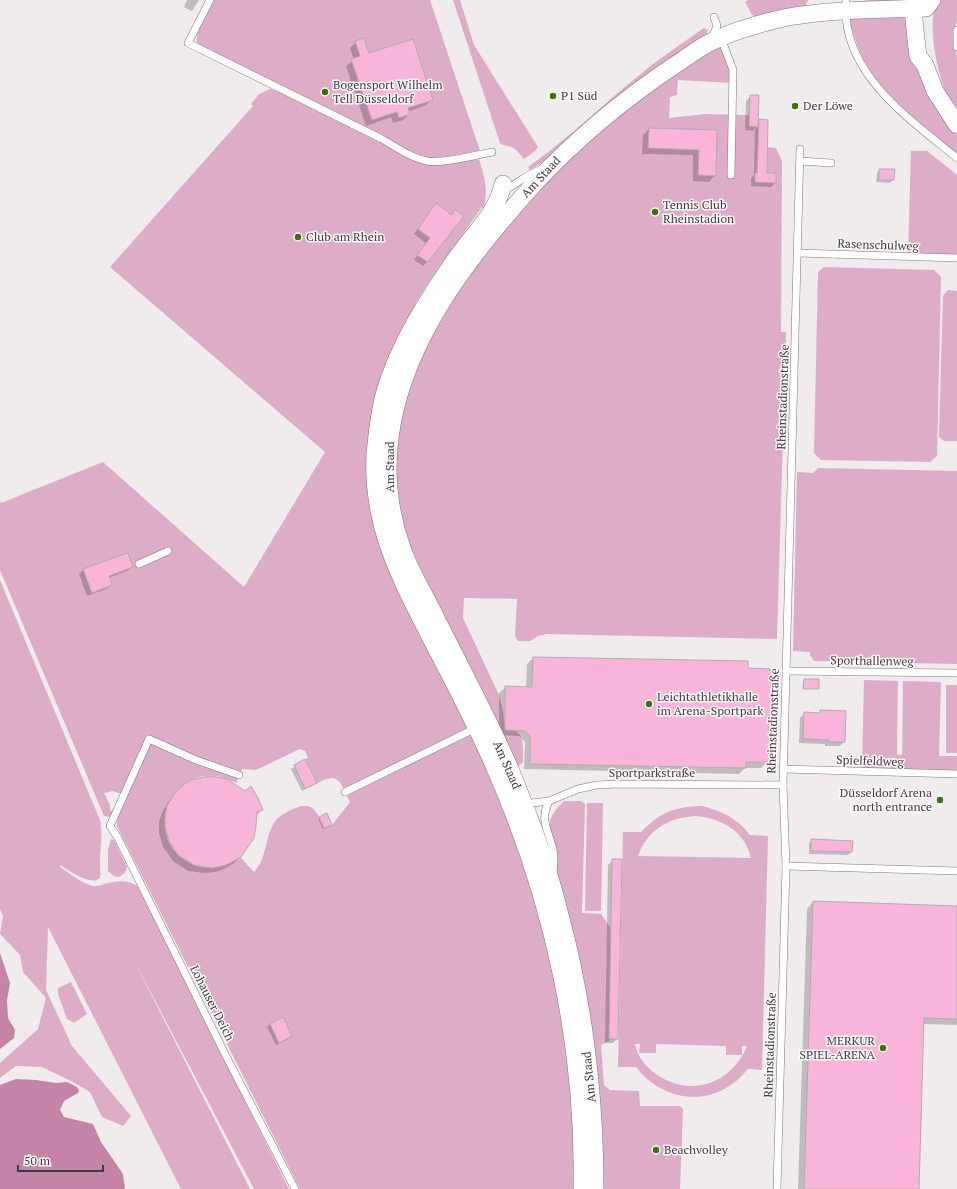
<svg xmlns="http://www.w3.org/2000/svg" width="957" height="1189" viewBox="0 0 957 1189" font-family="'PT Serif',serif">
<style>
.green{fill:#ddacc6;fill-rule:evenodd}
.water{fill:#c384a7}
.shadow{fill:#0003}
.building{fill:#f8b5d9;stroke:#b0acae}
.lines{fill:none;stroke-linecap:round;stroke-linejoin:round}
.service-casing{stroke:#7b7679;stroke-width:8}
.tertiary-casing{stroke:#7b7679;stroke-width:18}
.service{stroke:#fff;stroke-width:7}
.tertiary{stroke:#fff;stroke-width:17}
.poi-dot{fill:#397408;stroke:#fdf8fb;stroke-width:1.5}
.labels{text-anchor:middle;stroke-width:3;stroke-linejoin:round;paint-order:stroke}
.poi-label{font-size:12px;fill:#3e3c3d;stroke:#fdf8fb;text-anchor:start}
.street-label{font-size:12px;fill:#3e3c3d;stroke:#fdf8fb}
</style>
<rect width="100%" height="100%" fill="#f0ebed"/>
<!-- green -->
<g class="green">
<path d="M 213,0 L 430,0 L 480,151 L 475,153 L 477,160 L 479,159 C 485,180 488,186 484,208 L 482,207 L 432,277 L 415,304 L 370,444 L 470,729 L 519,846 L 549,950 L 566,1047 L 573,1120 L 575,1189 L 300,1189 L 117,826 L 118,816 L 125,795 L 113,791 L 104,793 L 110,805 L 110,810 L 113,812 L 110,817 L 104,816 L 0,570 L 0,501 L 1,503 L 103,462 L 244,587 L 325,452 L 110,267 L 253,106 L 251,104 L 259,94 L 270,89 L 286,94 L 365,134 L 197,45 C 195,28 205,15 213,0 ZM 300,749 L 305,751 L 308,758 L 294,765 L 305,789 L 326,779 L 334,778 L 340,782 L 350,802 L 332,825 L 324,828 C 318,815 314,800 296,808 C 290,810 282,814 277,819 C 264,834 268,858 254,872 L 240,857 C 228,866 213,871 197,866 C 134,845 173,749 236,783 L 242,769 L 256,770 Z"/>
<path d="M 453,0 L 460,0 L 474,45 L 538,147 L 535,151 L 524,159 C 520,155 517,149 511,147 C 506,145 504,146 500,143 Z"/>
<path d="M 748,0 L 808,0 L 805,7 L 756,17 L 752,15 L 745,2 Z"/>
<path d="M 865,0 L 904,0 L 898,6 L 910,19 L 954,131 L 957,135 L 957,153 C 924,126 886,100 865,62 C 857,48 853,32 848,16 L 863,3 Z"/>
<path d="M 937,0 L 957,0 L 957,20 L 954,34 L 957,59 L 957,115 C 940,90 925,29 937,0 Z"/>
<path d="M 704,28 L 708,30 L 706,36 L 548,159 L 530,170 L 528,167 C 568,139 603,104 642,73 C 661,57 683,43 704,28 Z"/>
<path d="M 721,44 L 731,71 L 731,83 L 678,80 L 677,95 L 670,97 L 669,118 L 705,114 L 749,115 L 749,126 L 758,127 L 758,158 L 767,147 L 776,148 L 782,161 L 781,332 L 786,332 L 777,639 L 547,634 L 538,636 L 530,641 L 518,641 L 515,636 L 517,599 L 464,598 L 463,618 L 499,695 L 503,710 L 505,729 C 508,730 512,729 515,731 C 525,735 523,753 523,762 L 519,766 L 513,763 L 407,547 L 392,460 L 407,380 L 463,279 L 553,169 L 626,108 Z"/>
<path d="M 911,151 L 927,151 L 957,175 L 957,257 L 908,255 Z"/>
<path d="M 824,267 L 934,270 L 941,277 L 937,456 L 930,462 L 821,460 L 814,453 L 818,272 Z"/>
<path d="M 948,290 L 957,291 L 957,441 L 944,441 L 939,437 L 943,296 Z"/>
<path d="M 818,468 L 957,471 L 957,664 L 814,661 L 810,655 L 810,652 L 793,651 L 797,472 L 813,473 Z"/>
<path d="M 0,580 L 100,820 C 103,834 100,848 100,862 C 100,868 101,872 100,878 L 95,881 C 81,879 72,873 61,865 L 60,867 C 67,872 85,885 93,886 C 98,887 103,884 108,883 C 118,881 131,880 138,887 L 289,1189 L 254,1189 L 129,951 L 250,1189 L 181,1189 L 48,927 L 46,990 L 72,1046 L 131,1116 L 123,1126 L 102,1117 L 90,1092 L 73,1082 L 42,1067 L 16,1066 L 0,1078 L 0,1063 L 38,1029 L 46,998 L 23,972 L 20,955 L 0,934 L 3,916 L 0,909 Z"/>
<path d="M 864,680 L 898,681 L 897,755 L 902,755 L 903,681 L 941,682 L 939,756 L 957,756 L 957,771 L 862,768 Z"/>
<rect x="946" y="685" width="11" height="68"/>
<path d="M 564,801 L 580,801 L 585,804 L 582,913 L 601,914 L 612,930 L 611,1040 L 601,1045 L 604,1085 L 610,1090 L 639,1091 L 640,1106 L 680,1106 L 683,1109 L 680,1189 L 599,1189 L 549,831 C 548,818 555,810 564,801 Z"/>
<path d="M 587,803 L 603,803 L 601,911 L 585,911 Z"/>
<path d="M 702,806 C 722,811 737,818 750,835 L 768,836 L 762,1070 L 748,1069 C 741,1077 734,1084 724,1089 C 694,1106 656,1094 636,1067 L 618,1067 L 623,832 L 641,832 C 661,812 673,807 702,806 ZM 695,816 C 721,818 745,831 751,858 L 638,856 C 648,829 668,818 695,816 ZM 635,1044 L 640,1044 L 639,1053 L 656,1053 L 656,1044 L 726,1046 L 726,1055 L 742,1055 L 742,1046 L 747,1046 C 731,1086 686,1099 652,1071 C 643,1064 637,1054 635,1044 Z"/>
<path d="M 111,839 L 114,840 L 127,867 L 125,873 L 119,877 L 114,876 L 108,871 L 108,850 Z"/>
<path d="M 71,982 L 87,1014 L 74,1023 L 67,1019 L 58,994 L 58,988 Z"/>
</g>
<!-- water -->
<g class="water">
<path d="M 0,953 L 10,983 L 7,1000 L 8,1018 L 15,1030 L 14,1038 L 0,1049 Z"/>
<path d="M 16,1079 L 36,1080 L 56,1083 L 67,1082 L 77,1087 L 79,1091 L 78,1093 L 64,1101 L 60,1110 L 64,1117 L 93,1124 L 101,1142 L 123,1174 L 125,1189 L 0,1189 L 0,1085 Z"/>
</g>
<!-- shadow -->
<g class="shadow">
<path d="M 187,0 L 199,0 L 192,11 L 184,7 Z"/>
<path d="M 356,42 L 369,55 L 432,99 L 426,105 L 408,112 L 409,114 L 403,120 L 393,123 L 391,117 L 366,126 L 346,66 L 354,60 L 350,48 Z"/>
<path d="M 751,96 L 757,122 L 759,120 L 767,121 L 766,174 L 775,183 L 771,187 L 751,186 L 751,178 L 754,175 L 755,128 L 753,131 L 745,130 L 746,101 Z"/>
<path d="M 649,129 L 716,131 L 715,175 L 709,182 L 693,181 L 693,155 L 642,154 L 643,135 Z"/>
<path d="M 879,170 L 894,170 L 893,180 L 890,183 L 876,182 L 877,173 Z"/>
<path d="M 432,209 L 451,215 L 456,211 L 427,262 L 423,266 L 414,260 L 426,243 L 414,234 Z"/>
<path d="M 132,566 L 127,571 L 108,578 L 111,585 L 106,589 L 87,596 L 79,574 L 83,570 Z"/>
<path d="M 533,658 L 747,662 L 747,669 L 771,719 L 773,733 L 770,736 L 770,759 L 761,768 L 745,768 L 739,774 L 524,769 L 525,742 L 519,736 L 499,735 L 499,693 L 506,687 L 526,688 L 527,664 Z"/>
<path d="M 804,680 L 818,688 L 817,689 L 803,689 Z"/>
<path d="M 821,711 L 845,712 L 844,742 L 840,746 L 825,746 L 825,744 L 799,743 L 800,718 L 804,713 L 819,714 Z"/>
<path d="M 305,761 L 316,783 L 302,791 L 291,769 Z"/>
<path d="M 216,777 L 227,779 L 262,810 L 256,816 L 240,856 L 234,863 L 224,869 L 215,872 L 205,873 L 188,871 L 173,861 L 163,847 L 159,833 L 159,822 L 162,813 L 168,802 L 177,792 L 195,779 Z"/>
<path d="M 326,815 L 330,825 L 323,829 L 318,819 Z"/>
<path d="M 812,840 L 852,842 L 851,852 L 848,855 L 809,854 L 809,843 Z"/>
<path d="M 613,860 L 617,1039 L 613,1043 L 605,1043 L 608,865 Z"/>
<path d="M 813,902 L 957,907 L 957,1025 L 923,1024 L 918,1189 L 798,1189 L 807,909 Z"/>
<path d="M 283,1018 L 291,1036 L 288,1039 L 276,1045 L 267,1027 L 270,1024 Z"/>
</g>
<!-- building -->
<g class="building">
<path d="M 364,38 L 369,53 L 413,39 L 433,100 L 408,108 L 410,114 L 399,118 L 397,112 L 372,120 L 351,59 L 360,56 L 355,41 Z"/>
<path d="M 750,95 L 759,95 L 758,127 L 749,126 Z"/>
<path d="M 759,119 L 768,120 L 767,173 L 776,173 L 776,183 L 755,182 L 755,173 L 757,173 Z"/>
<path d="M 649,128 L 717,130 L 716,176 L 698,175 L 699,150 L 648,148 Z"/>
<path d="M 879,169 L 895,169 L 894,180 L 879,180 Z"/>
<path d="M 436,203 L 452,215 L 455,209 L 464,216 L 428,262 L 417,255 L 430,238 L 418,229 Z"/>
<path d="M 128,553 L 133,567 L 109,576 L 112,585 L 92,593 L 83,569 Z"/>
<path d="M 533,657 L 748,661 L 748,668 L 770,669 L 773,672 L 772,718 L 774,718 L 774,734 L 771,734 L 771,760 L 768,762 L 746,762 L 746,768 L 530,764 L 530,736 L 525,731 L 505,730 L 505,686 L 532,687 Z"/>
<path d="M 804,679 L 819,679 L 819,689 L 803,689 Z"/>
<path d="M 820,710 L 846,711 L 845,742 L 829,742 L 829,740 L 803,739 L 804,712 L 820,713 Z"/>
<path d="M 305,759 L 317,783 L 305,789 L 294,765 Z"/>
<path d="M 210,776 L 227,779 L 245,791 L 251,786 L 258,798 L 263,810 L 257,812 L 256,826 L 254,838 L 241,857 L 226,865 L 212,868 L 194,865 L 178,855 L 169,841 L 165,826 L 165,815 L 167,806 L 174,794 L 183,785 L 191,780 Z"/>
<path d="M 327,813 L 332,825 L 324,828 L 319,817 Z"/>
<path d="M 811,839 L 853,841 L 852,852 L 811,851 Z"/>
<path d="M 612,859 L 622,859 L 618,1039 L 609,1039 Z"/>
<path d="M 813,901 L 957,906 L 957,1019 L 924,1018 L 919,1189 L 804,1189 Z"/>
<path d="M 283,1017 L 292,1036 L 279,1043 L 270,1024 Z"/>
</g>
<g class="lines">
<!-- service casing -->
<g class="service-casing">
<g id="service">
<path d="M 210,0 L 188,43 L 382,139 C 396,147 411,158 427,161 C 442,164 476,155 492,152"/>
<path d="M 846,0 C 840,72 908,118 957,158"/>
<path d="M 957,30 L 957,47"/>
<path d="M 712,38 L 717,26 L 714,17"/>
<path d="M 721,38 L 733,70 L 731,175"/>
<path d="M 800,161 L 831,163"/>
<path d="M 503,191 C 517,184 528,173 543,169"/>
<path d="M 798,253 L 957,258"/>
<path d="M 139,564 L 168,551"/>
<path d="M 786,671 L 957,673"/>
<path d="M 783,769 L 957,774"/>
<path d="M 239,775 L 196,760 L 149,739 L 110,826 L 118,838 L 226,1056 L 295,1189"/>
<path d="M 345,792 L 476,728"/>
<path d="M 549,801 C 539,822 549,830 553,850 C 555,857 554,864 553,872"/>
<path d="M 524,804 L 549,801 L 578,789 L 597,785 L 618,784 L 783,785"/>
<path d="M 786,866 L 957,871"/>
<path d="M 777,1189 L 786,866 L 783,785 L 800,149"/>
</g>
</g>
<!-- tertiary casing -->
<g class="tertiary-casing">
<g id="tertiary">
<path d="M 914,0 L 913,8 L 915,30 L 918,56 L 925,65 L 935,91 L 957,125"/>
<path d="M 503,184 C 497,213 473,234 457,257 C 428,299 398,345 384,395 C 379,414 377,434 375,454 C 371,530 405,587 438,652 C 458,690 478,729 495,768 C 553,900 585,1045 582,1189"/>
<path d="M 595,1189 C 595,1096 584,1004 560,915 C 548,865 529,816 510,769 C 487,715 458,663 432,610 C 422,590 409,569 402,548 C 352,408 445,282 534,184 C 576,139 624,99 675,65 C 686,58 696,50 707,44 C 731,31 761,23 788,17 C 833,9 880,10 926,8 L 932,0"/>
</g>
</g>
<!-- service -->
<use href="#service" class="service"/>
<!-- tertiary -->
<use href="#tertiary" class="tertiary"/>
</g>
<!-- markers -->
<g class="poi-dot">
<circle cx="325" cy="92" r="4"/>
<circle cx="553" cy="96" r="4"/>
<circle cx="795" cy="106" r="4"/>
<circle cx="655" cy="212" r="4"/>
<circle cx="298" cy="237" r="4"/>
<circle cx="649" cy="704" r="4"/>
<circle cx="940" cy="800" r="4"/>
<circle cx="883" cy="1048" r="4"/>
<circle cx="656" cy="1150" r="4"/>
</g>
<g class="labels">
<!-- poi labels -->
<g class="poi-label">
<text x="333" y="89">Bogensport Wilhelm<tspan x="333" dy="14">Tell Düsseldorf</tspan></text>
<text x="561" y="100">P1 Süd</text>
<text x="803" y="110">Der Löwe</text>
<text x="663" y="209">Tennis Club<tspan x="663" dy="14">Rheinstadion</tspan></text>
<text x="306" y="241">Club am Rhein</text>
<text x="657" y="701">Leichtathletikhalle<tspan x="657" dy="14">im Arena-Sportpark</tspan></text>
<text x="932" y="797" text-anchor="end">Düsseldorf Arena<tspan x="932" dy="14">north entrance</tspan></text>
<text x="875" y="1045" text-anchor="end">MERKUR<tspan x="875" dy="14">SPIEL-ARENA</tspan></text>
<text x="664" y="1154">Beachvolley</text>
</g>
<!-- street labels -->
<g class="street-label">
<text transform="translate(541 177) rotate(-47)" y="4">Am Staad</text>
<text transform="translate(878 245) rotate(2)" y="4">Rasenschulweg</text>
<text transform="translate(783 397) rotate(-88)" y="4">Rheinstadionstraße</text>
<text transform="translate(390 467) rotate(-90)" y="4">Am Staad</text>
<text transform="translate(872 661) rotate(1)" y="4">Sporthallenweg</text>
<text transform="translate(773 721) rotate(-88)" y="4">Rheinstadionstraße</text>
<text transform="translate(870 761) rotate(2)" y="4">Spielfeldweg</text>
<text transform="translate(507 765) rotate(66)" y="4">Am Staad</text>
<text x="652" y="777">Sportparkstraße</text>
<text transform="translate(212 1003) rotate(63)" y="4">Lohauser Deich</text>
<text transform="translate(770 1045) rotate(-88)" y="4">Rheinstadionstraße</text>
<text transform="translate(589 1077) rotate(-96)" y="4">Am Staad</text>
</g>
</g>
<!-- scale -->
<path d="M18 1165v6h85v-6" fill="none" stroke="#3e3c3d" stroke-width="2"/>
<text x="24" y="1165" font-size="12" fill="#3e3c3d" stroke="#fdf8fb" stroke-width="3" paint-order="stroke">50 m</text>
</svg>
